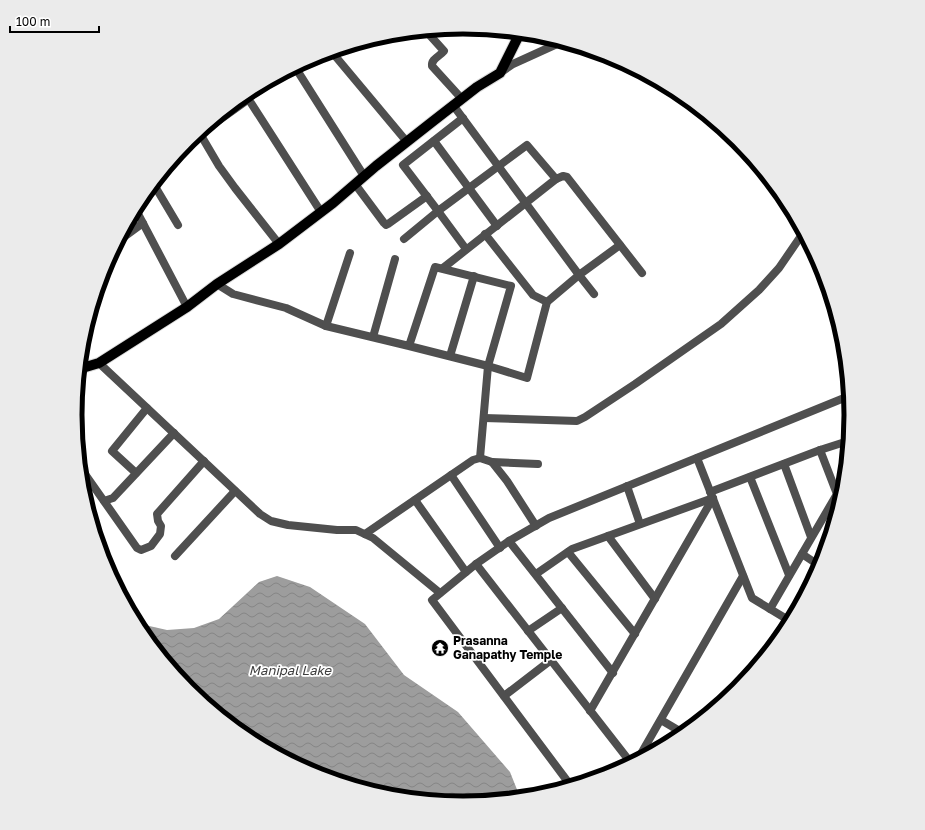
<svg xmlns="http://www.w3.org/2000/svg" width="925" height="830" viewBox="0 0 925 830" font-family="'Golos Text',sans-serif">
<style>
.water{fill:url(#water-waves)}
.lines{fill:none;stroke-linecap:round;stroke-linejoin:round}
.major-casing{stroke:#dbdbdb;stroke-width:12}
.minor{stroke:#4f4f4f;stroke-width:8}
.major{stroke:#000;stroke-width:10}
.labels{text-anchor:middle;stroke-width:3.5;stroke-linejoin:round;paint-order:stroke}
.poi-label{font-size:12px;font-weight:bold;fill:#000;stroke:#fff;text-anchor:start}
.water-label{font-size:13px;font-style:italic;fill:#3e3e3e;stroke:#fff}
.rim{fill:none;stroke:#000;stroke-width:5}
</style>
<defs>
<pattern id="water-waves" width="16" height="10" patternUnits="userSpaceOnUse"><rect width="16" height="10" fill="#9d9d9d"/><path d="M0 5q4-4 8 0t8 0" fill="none" stroke="#858585"/></pattern>
</defs>
<rect width="100%" height="100%" fill="#fff"/>
<!-- water -->
<path class="water" d="M 277,576 L 310,587 L 365,624 L 404,675 L 458,712 L 510,772 L 520,797 L 462,803 L 387,795 L 314,773 L 247,737 L 188,689 L 140,630 L 136,623 L 167,630 L 194,628 L 219,619 L 259,582 Z"/>
<g class="lines">
<!-- major casing -->
<g class="major-casing">
<path id="major" d="M 79,369 L 99,363 L 187,307 L 217,284 L 279,244 L 333,203 L 376,166 L 432,122 L 477,87 L 500,73 L 520,33"/>
</g>
<!-- minor -->
<g class="minor">
<path d="M 426,31 L 444,51 C 440,56 431,59 432,66 L 462,99"/>
<path d="M 331,51 L 407,142"/>
<path d="M 295,67 L 364,176"/>
<path d="M 500,73 L 513,64 L 557,44 L 561,41"/>
<path d="M 453,105 L 579,275 L 547,302 L 527,378 L 488,366 L 480,458"/>
<path d="M 199,132 L 219,166 L 235,188 L 279,244"/>
<path d="M 200,134 L 246,101 L 249,101 L 251,103 L 321,212"/>
<path d="M 434,141 L 497,226"/>
<path d="M 556,179 L 563,176 L 567,177 L 642,273"/>
<path d="M 153,183 L 178,225"/>
<path d="M 355,184 L 384,223 L 386,225 L 388,224 L 427,196"/>
<path d="M 135,208 L 187,307"/>
<path d="M 485,234 L 533,295 L 547,302"/>
<path d="M 404,239 L 438,211 L 466,249"/>
<path d="M 117,242 L 143,223"/>
<path d="M 443,268 L 556,179 L 527,145 L 438,211 L 403,165 L 463,118"/>
<path d="M 217,284 L 233,294 L 286,308 L 326,326 L 409,346 L 435,267 L 511,286 L 488,366 L 409,346"/>
<path d="M 594,294 L 579,275 L 620,245"/>
<path d="M 326,326 L 350,253"/>
<path d="M 373,337 L 395,259"/>
<path d="M 450,356 L 474,276"/>
<path d="M 99,363 L 260,514 L 271,521 L 288,525 L 337,530 L 356,530 L 373,538 L 440,593"/>
<path d="M 484,418 L 577,421 L 585,417 L 635,384 L 721,324 L 759,290 L 779,268 L 803,233"/>
<path d="M 820,450 L 837,494"/>
<path d="M 697,458 L 752,598 L 790,621"/>
<path d="M 492,462 L 538,464"/>
<path d="M 784,464 L 811,537"/>
<path d="M 80,467 L 137,548 L 141,550 L 151,546 L 160,534 L 161,526 L 158,521 L 157,514 L 204,461"/>
<path d="M 136,473 L 112,451 L 147,408"/>
<path d="M 451,475 L 500,548"/>
<path d="M 750,477 L 789,575"/>
<path d="M 627,486 L 640,524"/>
<path d="M 710,492 L 820,450 L 848,441"/>
<path d="M 415,500 L 466,572"/>
<path d="M 104,501 L 113,498 L 174,433"/>
<path d="M 365,534 L 473,460 L 480,458 L 492,462 L 507,481 L 536,526"/>
<path d="M 608,536 L 655,599"/>
<path d="M 509,541 L 613,673"/>
<path d="M 568,552 L 635,634"/>
<path d="M 802,554 L 844,482"/>
<path d="M 175,556 L 235,491"/>
<path d="M 476,564 L 631,763"/>
<path d="M 536,574 L 572,549 L 713,498"/>
<path d="M 770,609 L 802,554 L 820,566"/>
<path d="M 528,631 L 562,608"/>
<path d="M 504,696 L 551,660"/>
<path d="M 590,711 L 713,498"/>
<path d="M 661,720 L 683,733"/>
<path d="M 638,759 L 743,576"/>
<path d="M 571,786 L 432,600 L 476,564 L 509,541 L 549,518 L 849,396"/>
</g>
<!-- major -->
<use href="#major" class="major"/>
</g>
<!-- icons -->
<defs>
<g id="temple-disc" transform="scale(0.9)"><circle r="9.5" fill="#000" stroke="#fff"/><path d="M0-6L5-2H3V0L6.5 2.5H4V6H1.5V3h-3V6H-4V2.5H-6.5L-3 0V-2H-5Z" fill="#fff"/></g>
</defs>
<g fill-rule="evenodd">
<use href="#temple-disc" x="440" y="648"/>
</g>
<g class="labels">
<!-- poi labels -->
<g class="poi-label">
<text x="453" y="645">Prasanna<tspan x="453" dy="14">Ganapathy Temple</tspan></text>
</g>
<!-- water labels -->
<g class="water-label">
<text x="290" y="675">Manipal Lake</text>
</g>
</g>
<!-- crop -->
<path d="M0 0H925V830H0ZM82 415a381 381 0 1 1 762 0a381 381 0 1 1-762 0Z" fill="#ebebeb" fill-rule="evenodd"/>
<path class="rim" d="M82 415a381 381 0 1 1 762 0a381 381 0 1 1-762 0Z"/>
<!-- scale -->
<path d="M10 26v6h89v-6" fill="none" stroke="#000000" stroke-width="2"/>
<text x="16" y="26" font-size="12" fill="#000000" stroke="#ffffff" stroke-width="3" paint-order="stroke">100 m</text>
</svg>
